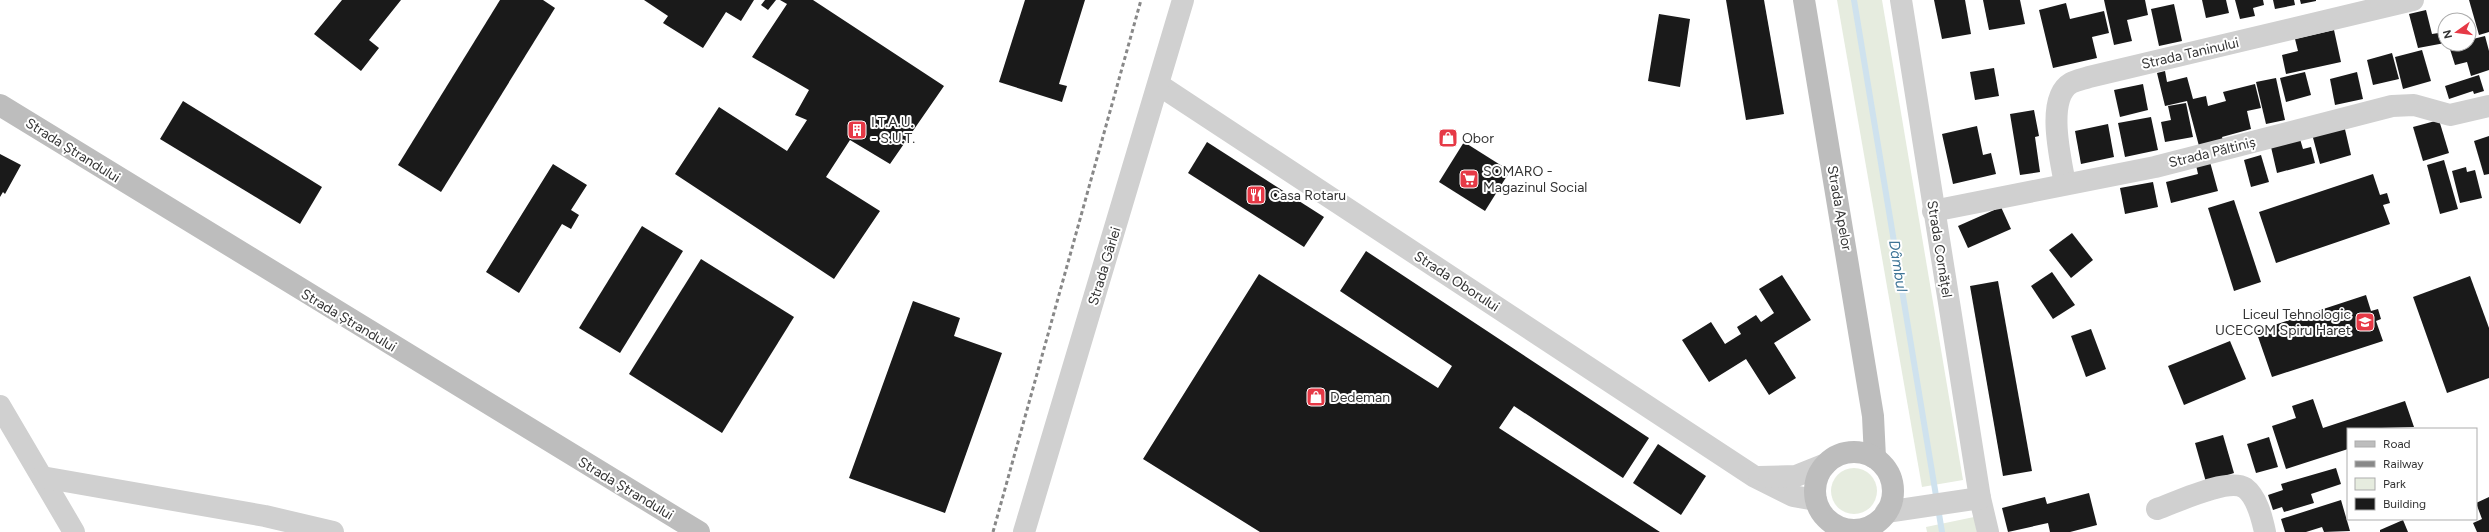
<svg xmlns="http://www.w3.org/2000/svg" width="2489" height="532" viewBox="0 0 2489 532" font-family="Figtree,sans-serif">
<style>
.green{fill:#e6ecdf}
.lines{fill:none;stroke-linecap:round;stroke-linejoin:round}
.stream{stroke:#cfe2ee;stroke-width:6}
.building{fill:#1a1a1a}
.street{stroke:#d0d0d0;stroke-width:22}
.secondary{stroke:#bdbdbd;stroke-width:22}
.rail{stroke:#888;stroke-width:3;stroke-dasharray:4 3;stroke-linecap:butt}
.labels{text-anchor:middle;stroke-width:4;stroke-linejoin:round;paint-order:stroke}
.street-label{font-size:14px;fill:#333;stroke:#fff}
.poi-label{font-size:14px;fill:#333;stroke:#fff;text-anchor:start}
.water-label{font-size:15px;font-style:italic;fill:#3f7597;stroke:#fff}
</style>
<rect width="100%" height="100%" fill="#fff"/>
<!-- green -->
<g class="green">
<path d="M 1837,0 L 1882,0 L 1963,480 L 1922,487 Z"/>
<circle cx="1854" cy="491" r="23"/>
<path d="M 1974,517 L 1977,532 L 1927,532 L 1926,527 Z"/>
</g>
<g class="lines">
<!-- stream -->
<path class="stream" d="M 1854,0 L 1942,532"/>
</g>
<!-- building -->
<g class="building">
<path d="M 342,0 L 401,0 L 369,40 L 379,48 L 361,71 L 314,34 Z"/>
<path d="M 500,0 L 543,0 L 555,8 L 441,192 L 398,165 Z"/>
<path d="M 644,0 L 754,0 L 741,21 L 726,12 L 703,48 L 663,23 L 668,16 Z"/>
<path d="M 765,0 L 776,0 L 768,10 L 761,5 Z"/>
<path d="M 780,0 L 813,0 L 944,86 L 890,164 L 850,140 L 826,177 L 880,211 L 834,279 L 675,174 L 719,107 L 787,151 L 807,120 L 795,115 L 809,90 L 752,57 L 787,4 Z"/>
<path d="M 1025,0 L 1085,0 L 1059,84 L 1067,86 L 1062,102 L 999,82 Z"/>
<path d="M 1726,0 L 1764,0 L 1784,114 L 1746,120 Z"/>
<path d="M 1934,0 L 1965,0 L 1971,34 L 1942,39 Z"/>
<path d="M 1983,0 L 2020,0 L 2025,24 L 1989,30 Z"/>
<path d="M 2104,0 L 2145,0 L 2148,15 L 2127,20 L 2132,41 L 2114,45 Z"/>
<path d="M 2202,0 L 2226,0 L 2229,13 L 2206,18 Z"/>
<path d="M 2235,0 L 2263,0 L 2264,5 L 2253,8 L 2255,16 L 2240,19 Z"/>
<path d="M 2273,0 L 2294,0 L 2295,5 L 2275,9 Z"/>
<path d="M 2300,0 L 2316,0 L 2316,1 L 2301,4 Z"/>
<path d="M 2469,0 L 2489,0 L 2489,32 L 2479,35 Z"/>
<path d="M 2066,3 L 2070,19 L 2104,11 L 2109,33 L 2092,37 L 2097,58 L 2053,68 L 2039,10 Z"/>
<path d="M 2174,4 L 2182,41 L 2159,46 L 2151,9 Z"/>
<path d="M 2426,10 L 2432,34 L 2445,32 L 2445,43 L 2418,48 L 2409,14 Z"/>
<path d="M 1659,14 L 1690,19 L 1680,87 L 1648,81 Z"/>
<path d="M 2334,30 L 2341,62 L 2286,74 L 2282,55 L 2298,51 L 2295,39 Z"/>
<path d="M 2485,36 L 2489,51 L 2489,70 L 2471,76 L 2467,62 L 2455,65 L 2449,46 L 2469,44 L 2469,40 Z"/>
<path d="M 2422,50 L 2431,81 L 2403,89 L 2395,57 Z"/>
<path d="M 2392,53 L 2399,79 L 2373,85 L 2367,60 Z"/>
<path d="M 1994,68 L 1999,96 L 1975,100 L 1970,72 Z"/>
<path d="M 2165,71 L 2167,82 L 2187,77 L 2193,99 L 2206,96 L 2208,106 L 2226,101 L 2223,92 L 2255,84 L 2261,108 L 2247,111 L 2251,129 L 2222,137 L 2223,140 L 2199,146 L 2187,101 L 2165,106 L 2157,73 Z"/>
<path d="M 2305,72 L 2311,95 L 2286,102 L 2280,78 Z"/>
<path d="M 2357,72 L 2363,99 L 2335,105 L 2330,79 Z"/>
<path d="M 2479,75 L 2484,91 L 2474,94 L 2473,91 L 2449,99 L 2445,86 Z"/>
<path d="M 2276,78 L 2285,120 L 2266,124 L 2256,82 Z"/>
<path d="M 2143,84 L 2148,110 L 2120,117 L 2114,90 Z"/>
<path d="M 183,101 L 322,187 L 300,224 L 160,139 Z"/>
<path d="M 2186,103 L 2193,137 L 2165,142 L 2161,122 L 2171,120 L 2168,106 Z"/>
<path d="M 2034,110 L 2039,136 L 2035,137 L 2040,172 L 2020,175 L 2010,114 Z"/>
<path d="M 2151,117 L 2158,150 L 2125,157 L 2118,123 Z"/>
<path d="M 2439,120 L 2449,153 L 2423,161 L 2413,127 Z"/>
<path d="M 2108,124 L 2114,157 L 2081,164 L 2075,131 Z"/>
<path d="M 2344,125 L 2351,155 L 2320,164 L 2312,134 Z"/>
<path d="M 1977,126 L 1983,155 L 1991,153 L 1996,174 L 1953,184 L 1942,134 Z"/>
<path d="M 2489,136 L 2489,174 L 2484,175 L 2474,141 Z"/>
<path d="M 2300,139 L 2303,149 L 2311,147 L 2315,163 L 2277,173 L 2271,147 Z"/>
<path d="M 1207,142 L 1324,217 L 1304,247 L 1188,173 Z"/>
<path d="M 1464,142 L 1510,171 L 1485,211 L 1439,182 Z"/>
<path d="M 0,154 L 21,165 L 5,194 L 3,192 L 0,197 Z"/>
<path d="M 2261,155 L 2269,182 L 2251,187 L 2244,160 Z"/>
<path d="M 2444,160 L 2458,209 L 2440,214 L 2427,165 Z"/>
<path d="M 2210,162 L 2218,191 L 2171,203 L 2166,182 L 2198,174 L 2196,165 Z"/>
<path d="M 553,164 L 587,185 L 571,210 L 579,215 L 571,229 L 562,224 L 519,293 L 486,272 Z"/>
<path d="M 2466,167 L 2467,172 L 2475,170 L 2482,198 L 2460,203 L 2452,171 Z"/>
<path d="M 2373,174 L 2380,195 L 2387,193 L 2390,203 L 2383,205 L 2390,224 L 2276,263 L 2259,212 Z"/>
<path d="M 2153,182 L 2158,207 L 2125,214 L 2120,188 Z"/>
<path d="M 2234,200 L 2261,282 L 2234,291 L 2208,208 Z"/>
<path d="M 2001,207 L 2011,229 L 1968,248 L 1958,226 Z"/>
<path d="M 642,226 L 683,251 L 620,353 L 579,328 Z"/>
<path d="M 2072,233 L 2093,260 L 2071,278 L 2049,250 Z"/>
<path d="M 1366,251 L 1649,438 L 1623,478 L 1514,406 L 1499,428 L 1660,532 L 1260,532 L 1143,459 L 1259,274 L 1438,388 L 1452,366 L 1340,291 Z"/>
<path d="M 701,259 L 794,317 L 722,433 L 629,374 Z"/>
<path d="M 2052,272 L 2075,305 L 2053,319 L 2031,286 Z"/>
<path d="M 1782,275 L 1811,320 L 1774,343 L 1796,378 L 1769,395 L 1746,359 L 1709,382 L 1682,340 L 1711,322 L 1725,344 L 1741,334 L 1737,327 L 1756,315 L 1761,322 L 1774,313 L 1759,289 Z"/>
<path d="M 2470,276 L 2489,328 L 2489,378 L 2447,393 L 2413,297 Z"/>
<path d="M 1998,281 L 2032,471 L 2003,476 L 1970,286 Z"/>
<path d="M 2366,295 L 2371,311 L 2378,309 L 2381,319 L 2376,321 L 2383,341 L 2272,377 L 2256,331 Z"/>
<path d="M 913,301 L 960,318 L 954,336 L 1002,353 L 945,513 L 849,478 Z"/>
<path d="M 2091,329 L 2106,369 L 2086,377 L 2071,336 Z"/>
<path d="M 2230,341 L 2246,379 L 2184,405 L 2168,366 Z"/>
<path d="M 2313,399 L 2323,428 L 2405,401 L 2414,427 L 2348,429 L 2348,449 L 2286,469 L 2272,426 L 2296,418 L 2292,406 Z"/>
<path d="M 2223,435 L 2234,473 L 2206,482 L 2195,443 Z"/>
<path d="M 2269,437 L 2278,467 L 2256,473 L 2247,444 Z"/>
<path d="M 1658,444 L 1706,476 L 1681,515 L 1633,483 Z"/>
<path d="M 2336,468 L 2341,484 L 2311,494 L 2314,503 L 2284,512 L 2282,507 L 2273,510 L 2268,495 L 2283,490 L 2281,484 Z"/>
<path d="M 2089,493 L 2097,525 L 2070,532 L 2050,532 L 2048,523 L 2008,532 L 2002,508 L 2045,497 L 2047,504 Z"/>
<path d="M 2489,497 L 2489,532 L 2477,532 L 2473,523 L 2482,519 L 2476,503 Z"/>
<path d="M 2341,500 L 2350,531 L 2324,532 L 2322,527 L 2306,532 L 2285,532 L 2281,519 Z"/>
<path d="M 2403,520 L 2408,532 L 2380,532 L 2380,530 Z"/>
</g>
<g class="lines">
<!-- street -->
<g class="street">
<path d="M 1901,0 L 1980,498 L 1988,532"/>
<path d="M 1159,85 L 1755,477 L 1793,496 L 1816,500"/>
<path d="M 2065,184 C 2061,160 2045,98 2071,83 C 2076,80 2083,79 2089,77 L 2413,0"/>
<path d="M 1933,211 L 2155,167 L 2392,106 L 2414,105 L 2450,115 L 2489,106"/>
<path d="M 0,406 L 74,532"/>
<path d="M 42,477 L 265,516 L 333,532"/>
<path d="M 1759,477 L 1796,476 L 1826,464"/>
<path d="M 2157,509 C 2175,503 2228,477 2245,488 C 2257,497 2262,518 2265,532"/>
<path d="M 1886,512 L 1980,498"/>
<path d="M 1024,532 L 1183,0"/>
</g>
<!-- secondary -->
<g class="secondary">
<path d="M 1804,0 L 1873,416 L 1875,458"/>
<path d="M 0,105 L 699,532"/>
<circle cx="1854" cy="491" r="39"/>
</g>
<!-- rail -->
<path class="rail" d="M 993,532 L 1141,0"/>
</g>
<!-- icons -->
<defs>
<g id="building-square" transform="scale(1)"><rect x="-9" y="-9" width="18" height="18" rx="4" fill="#e63946" stroke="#fff"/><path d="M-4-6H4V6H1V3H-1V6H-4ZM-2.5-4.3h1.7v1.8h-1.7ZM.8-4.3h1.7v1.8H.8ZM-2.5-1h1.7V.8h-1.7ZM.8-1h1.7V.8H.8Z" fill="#fff"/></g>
<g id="shop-square" transform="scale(1)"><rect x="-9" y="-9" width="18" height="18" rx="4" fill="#e63946" stroke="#fff"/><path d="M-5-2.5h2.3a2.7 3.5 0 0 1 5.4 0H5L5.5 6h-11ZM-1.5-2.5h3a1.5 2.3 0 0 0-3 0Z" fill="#fff"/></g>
<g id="supermarket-square" transform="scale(1)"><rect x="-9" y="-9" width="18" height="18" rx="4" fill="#e63946" stroke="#fff"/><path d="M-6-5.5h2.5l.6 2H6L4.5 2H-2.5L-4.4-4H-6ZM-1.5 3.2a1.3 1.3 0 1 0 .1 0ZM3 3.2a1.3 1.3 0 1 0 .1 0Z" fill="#fff"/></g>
<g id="restaurant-square" transform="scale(1)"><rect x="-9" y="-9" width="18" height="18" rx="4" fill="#e63946" stroke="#fff"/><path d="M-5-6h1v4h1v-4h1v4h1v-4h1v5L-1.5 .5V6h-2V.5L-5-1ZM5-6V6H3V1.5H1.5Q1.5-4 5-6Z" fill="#fff"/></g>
<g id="school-square" transform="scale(1)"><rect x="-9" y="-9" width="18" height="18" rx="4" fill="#e63946" stroke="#fff"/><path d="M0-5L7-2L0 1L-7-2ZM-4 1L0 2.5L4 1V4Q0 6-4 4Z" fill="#fff"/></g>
</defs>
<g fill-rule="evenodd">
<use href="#building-square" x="857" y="130"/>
<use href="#shop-square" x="1448" y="138"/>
<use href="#supermarket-square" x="1469" y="179"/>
<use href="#restaurant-square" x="1256" y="195"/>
<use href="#school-square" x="2365" y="322"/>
<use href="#shop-square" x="1316" y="397"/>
</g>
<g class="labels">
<!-- street labels -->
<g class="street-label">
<text transform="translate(2190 53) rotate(-13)" y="5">Strada Taninului</text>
<text transform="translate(73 150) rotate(32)" y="5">Strada Ștrandului</text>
<text transform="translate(2212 152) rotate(-14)" y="5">Strada Păltiniș</text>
<text transform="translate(1840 208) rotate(80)" y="5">Strada Apelor</text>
<text transform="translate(1940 249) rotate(81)" y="5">Strada Cornățel</text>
<text transform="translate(1104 266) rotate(-73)" y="5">Strada Gârlei</text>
<text transform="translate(1457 281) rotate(33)" y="5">Strada Oborului</text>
<text transform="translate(349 320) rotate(31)" y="5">Strada Ștrandului</text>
<text transform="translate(626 488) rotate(31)" y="5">Strada Ștrandului</text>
</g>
<!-- poi labels -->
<g class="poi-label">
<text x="871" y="127">I.T.A.U.<tspan x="871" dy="16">- S.U.T.</tspan></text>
<text x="1462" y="143">Obor</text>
<text x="1483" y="176">SOMARO -<tspan x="1483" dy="16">Magazinul Social</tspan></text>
<text x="1270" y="200">Casa Rotaru</text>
<text x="2351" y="319" text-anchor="end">Liceul Tehnologic<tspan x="2351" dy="16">UCECOM Spiru Haret</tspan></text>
<text x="1330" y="402">Dedeman</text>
</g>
<!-- water labels -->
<g class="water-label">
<text transform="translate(1898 266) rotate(81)" y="5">Dâmbul</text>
</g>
</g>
<!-- legend -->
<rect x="2347" y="428" width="130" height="92" fill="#ffffff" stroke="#adadad"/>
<rect x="2355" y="441" width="20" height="6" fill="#bdbdbd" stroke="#adadad"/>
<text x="2383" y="448" font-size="12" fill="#333333">Road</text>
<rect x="2355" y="461" width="20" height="6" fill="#888888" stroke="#adadad"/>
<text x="2383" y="468" font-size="12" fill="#333333">Railway</text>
<rect x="2355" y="478" width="20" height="12" fill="#e6ecdf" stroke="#adadad"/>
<text x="2383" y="488" font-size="12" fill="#333333">Park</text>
<rect x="2355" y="498" width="20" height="12" fill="#1a1a1a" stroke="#adadad"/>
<text x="2383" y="508" font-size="12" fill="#333333">Building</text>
<!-- north arrow -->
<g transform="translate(2457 32) rotate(256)"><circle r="19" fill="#ffffff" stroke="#adadad"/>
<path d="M0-3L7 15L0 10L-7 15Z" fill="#e63946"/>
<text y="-6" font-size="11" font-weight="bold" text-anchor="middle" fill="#333333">N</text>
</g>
</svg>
